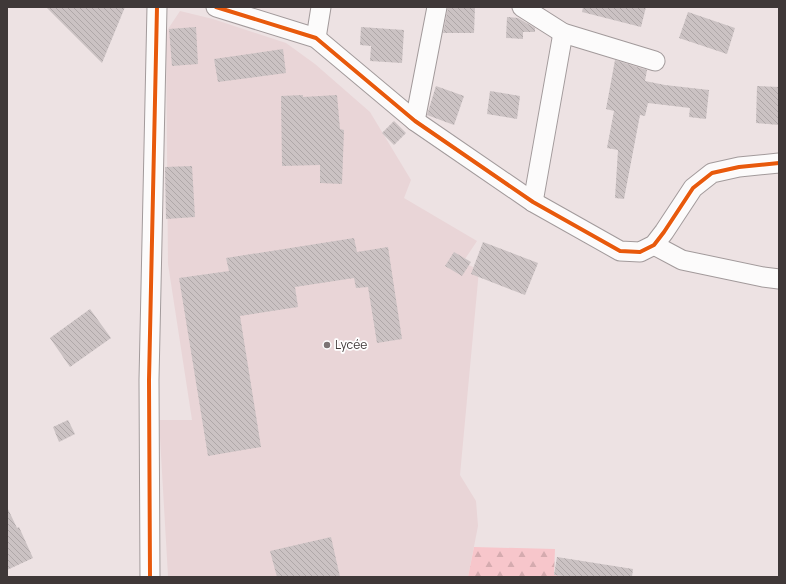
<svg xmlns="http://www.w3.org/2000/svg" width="786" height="584" viewBox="0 0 786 584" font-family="Manrope,sans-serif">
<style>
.built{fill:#e9d5d7}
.forest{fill:url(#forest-firs)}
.building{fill:url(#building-back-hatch)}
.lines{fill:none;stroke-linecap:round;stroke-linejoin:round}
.minor-casing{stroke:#a29a9b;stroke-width:21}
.minor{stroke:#fcfbfb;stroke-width:19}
.cycleway-casing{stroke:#fff;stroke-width:6}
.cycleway{stroke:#e8590c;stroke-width:4}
.poi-dot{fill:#7c7474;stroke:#fff;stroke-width:1.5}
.labels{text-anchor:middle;stroke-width:3.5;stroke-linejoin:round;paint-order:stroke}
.poi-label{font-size:12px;fill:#3f3838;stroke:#fff;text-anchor:start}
</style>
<defs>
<pattern id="forest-firs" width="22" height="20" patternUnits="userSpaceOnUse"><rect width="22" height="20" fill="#f7c6cb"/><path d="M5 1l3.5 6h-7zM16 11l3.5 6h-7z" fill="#d5abaf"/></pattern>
<pattern id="building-back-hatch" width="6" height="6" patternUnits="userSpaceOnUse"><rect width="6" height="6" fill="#cbc2c3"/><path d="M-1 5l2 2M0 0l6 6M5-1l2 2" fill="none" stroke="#afa7a8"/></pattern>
</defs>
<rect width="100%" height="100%" fill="#ede2e3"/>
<!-- built -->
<path class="built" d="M 180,11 L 213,19 L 286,43 L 315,64 L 370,112 L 411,180 L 404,198 L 477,241 L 463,262 L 479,270 L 460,475 L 476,501 L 478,526 L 468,577 L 165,577 L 168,576 L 159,420 L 192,420 L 168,264 L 166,32 Z"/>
<!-- forest -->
<path class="forest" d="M 474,547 L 555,549 L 554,575 L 569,577 L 468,577 Z"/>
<!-- building -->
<g class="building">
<path d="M 46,7 L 125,7 L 102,63 Z"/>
<path d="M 448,7 L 475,7 L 474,33 L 443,33 Z"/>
<path d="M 583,7 L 646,7 L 641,27 L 582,12 Z"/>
<path d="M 688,12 L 735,28 L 727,54 L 679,38 Z"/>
<path d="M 507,17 L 518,18 L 535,28 L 535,32 L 523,32 L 523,39 L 506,38 Z"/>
<path d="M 196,27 L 198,64 L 172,66 L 169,29 Z"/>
<path d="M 361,27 L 404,30 L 402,63 L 370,61 L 371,46 L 360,45 Z"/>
<path d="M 283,49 L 286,73 L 218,82 L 214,59 Z"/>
<path d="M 615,60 L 647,70 L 645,81 L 665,85 L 709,90 L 706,119 L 689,117 L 690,108 L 648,103 L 645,116 L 640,115 L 624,199 L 615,198 L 618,150 L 607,148 L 614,111 L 606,109 Z"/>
<path d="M 436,86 L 464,96 L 454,125 L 427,115 Z"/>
<path d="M 757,86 L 779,87 L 779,125 L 756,123 Z"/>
<path d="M 490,91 L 520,96 L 517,119 L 487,114 Z"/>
<path d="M 303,95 L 303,97 L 337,95 L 340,129 L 344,130 L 342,184 L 320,183 L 320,165 L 282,166 L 281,96 Z"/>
<path d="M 394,121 L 406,133 L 394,145 L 382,133 Z"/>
<path d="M 192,166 L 195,217 L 166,219 L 165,167 Z"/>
<path d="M 354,238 L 357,252 L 388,247 L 402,339 L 377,343 L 368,287 L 356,288 L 354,278 L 295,287 L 298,307 L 240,316 L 261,447 L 208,456 L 179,278 L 229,271 L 226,258 Z"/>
<path d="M 483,242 L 538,263 L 525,295 L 471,274 Z"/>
<path d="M 454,252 L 471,262 L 462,276 L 445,266 Z"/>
<path d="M 90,309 L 111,338 L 70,367 L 50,338 Z"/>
<path d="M 68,420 L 75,434 L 59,442 L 53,427 Z"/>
<path d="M 7,507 L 17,528 L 19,527 L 33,558 L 7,570 Z"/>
<path d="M 331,537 L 340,577 L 277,577 L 270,551 Z"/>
<path d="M 557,557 L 633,569 L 632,577 L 569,577 L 554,575 Z"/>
</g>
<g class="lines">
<!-- minor casing -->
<g class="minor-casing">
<g id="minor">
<path d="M 216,7 L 316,38 L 415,121 L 533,202 L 620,251 L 640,252 L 654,245 L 664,232 L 693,188 L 712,173 L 739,167 L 779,163"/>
<path d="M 522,7 L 563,33 L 655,61"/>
<path d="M 316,38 L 321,7"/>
<path d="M 415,121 L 437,7"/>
<path d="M 533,202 L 563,33"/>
<path d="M 654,245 L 682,260 L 763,277 L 779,279"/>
<path d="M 150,577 L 149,380 L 157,7"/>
</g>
</g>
<!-- minor -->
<use href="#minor" class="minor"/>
<!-- cycleway casing -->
<g class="cycleway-casing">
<g id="cycleway">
<path d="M 216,7 L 316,38 L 415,121 L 533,202 L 620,251 L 640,252 L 654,245 L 664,232 L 693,188 L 712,173 L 739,167 L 779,163"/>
<path d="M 150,577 L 149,380 L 157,7"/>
</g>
</g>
<!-- cycleway -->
<use href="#cycleway" class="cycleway"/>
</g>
<!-- markers -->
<circle class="poi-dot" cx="327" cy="345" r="4"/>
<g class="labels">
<!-- poi labels -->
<g class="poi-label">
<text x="335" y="349">Lycée</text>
</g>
</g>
<!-- border -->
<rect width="786" height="584" fill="none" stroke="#3f3838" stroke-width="16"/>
</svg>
